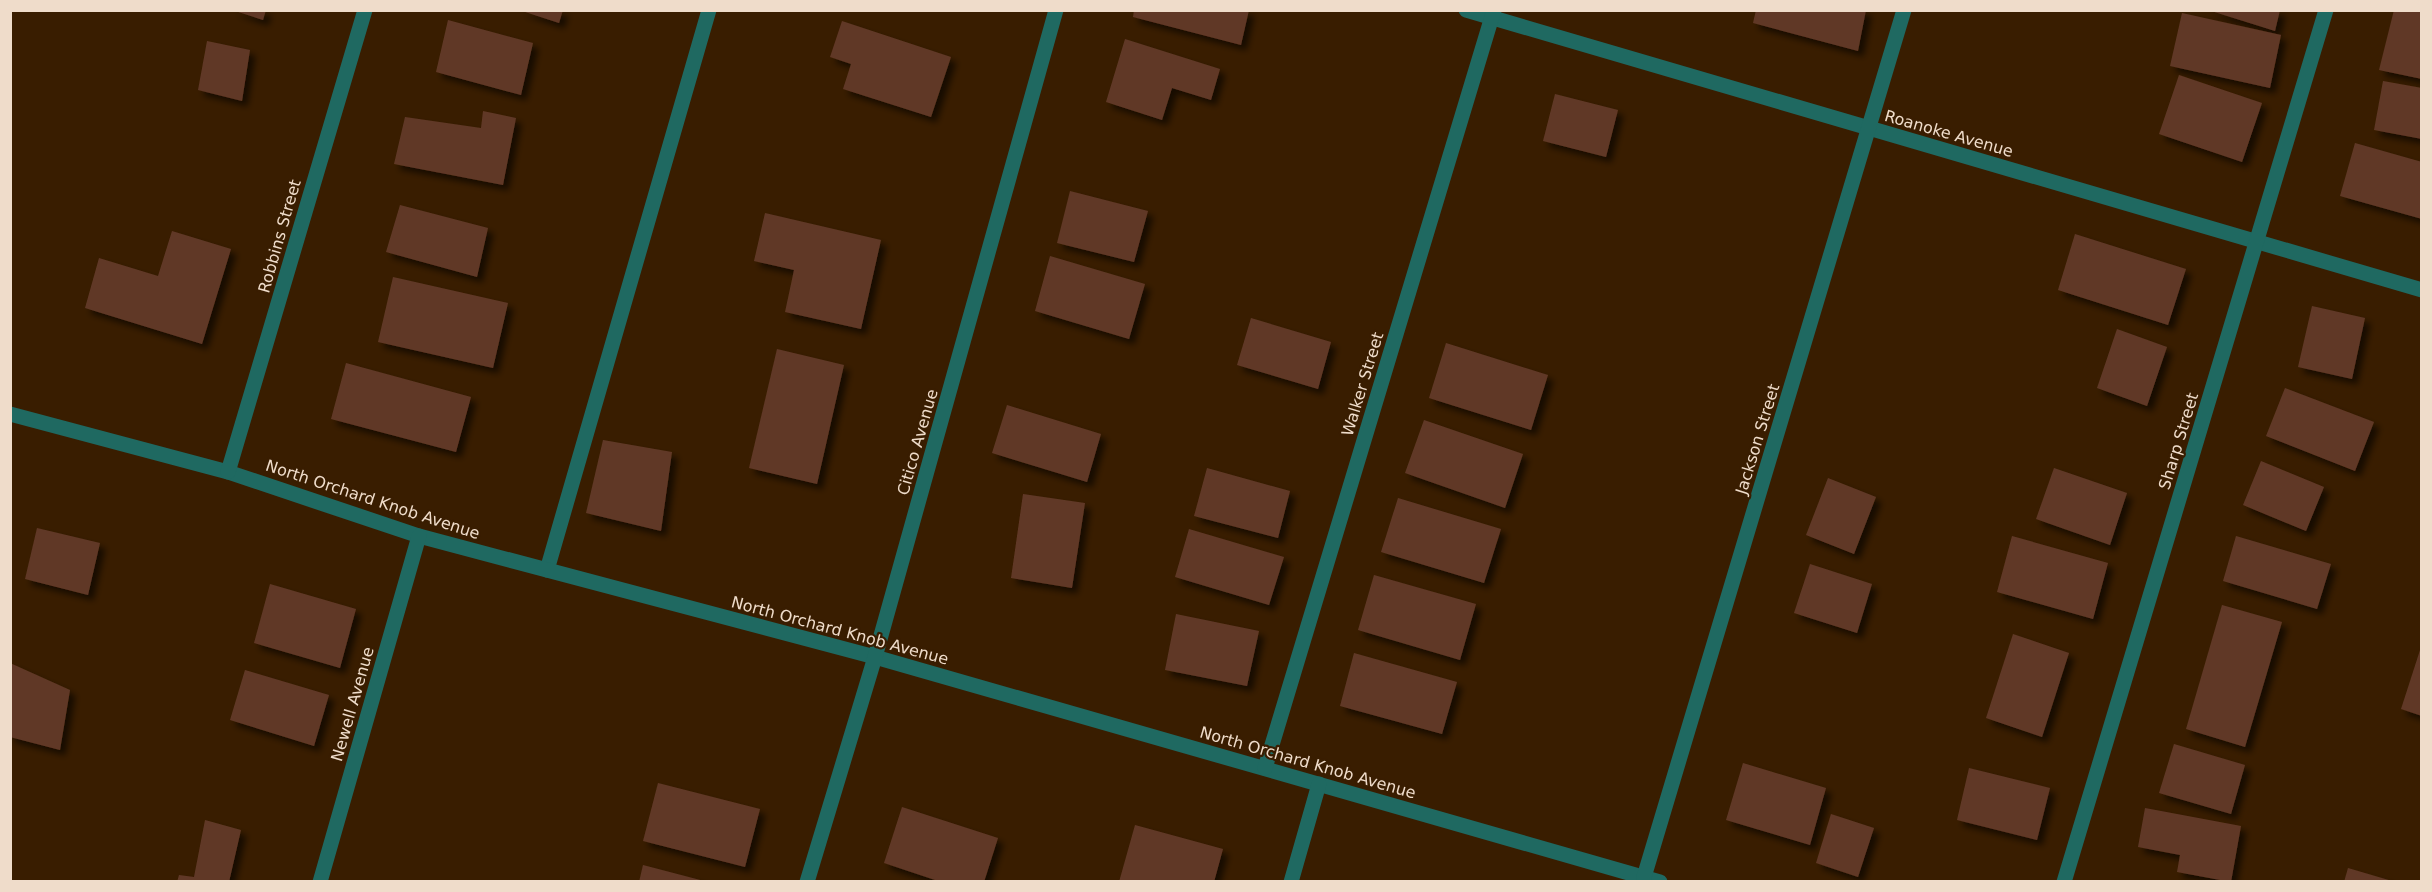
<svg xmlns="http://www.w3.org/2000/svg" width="2432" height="892" viewBox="0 0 2432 892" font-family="'DejaVu Sans',sans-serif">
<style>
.building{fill:#603927;filter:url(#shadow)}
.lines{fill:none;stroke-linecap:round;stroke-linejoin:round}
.lane{stroke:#1f6961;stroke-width:15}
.street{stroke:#1f6961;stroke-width:15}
.labels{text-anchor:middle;stroke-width:4.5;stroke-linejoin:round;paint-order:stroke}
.street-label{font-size:16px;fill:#efdcca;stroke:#391d00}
</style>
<defs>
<filter id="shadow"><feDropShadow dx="5.5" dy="5.5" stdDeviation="3" flood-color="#0009"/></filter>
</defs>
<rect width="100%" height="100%" fill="#391d00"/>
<!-- building -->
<g class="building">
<path d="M 232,10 L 266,10 L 263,20 Z"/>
<path d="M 519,10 L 563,10 L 559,23 Z"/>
<path d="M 1134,10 L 1249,10 L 1241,45 L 1133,17 Z"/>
<path d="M 1756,10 L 1866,10 L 1858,51 L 1753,23 Z"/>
<path d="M 2208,10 L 2280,10 L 2275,31 Z"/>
<path d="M 2394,10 L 2422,10 L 2422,79 L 2379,70 Z"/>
<path d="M 2182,13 L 2281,35 L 2270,88 L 2170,66 Z"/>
<path d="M 448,20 L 533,43 L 521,95 L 436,72 Z"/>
<path d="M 842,21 L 951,57 L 931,117 L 843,89 L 851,64 L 830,57 Z"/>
<path d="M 1125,39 L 1220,69 L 1211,100 L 1172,88 L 1162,120 L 1106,102 Z"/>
<path d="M 207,41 L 250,50 L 242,101 L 198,90 Z"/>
<path d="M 2179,75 L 2262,103 L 2242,162 L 2159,134 Z"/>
<path d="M 2383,81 L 2422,88 L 2422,139 L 2374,130 Z"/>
<path d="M 1555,94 L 1618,110 L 1606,157 L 1543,141 Z"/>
<path d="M 483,111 L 516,118 L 503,185 L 394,164 L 405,117 L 481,128 Z"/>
<path d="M 2355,143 L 2422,162 L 2422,219 L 2340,196 Z"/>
<path d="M 1070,191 L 1148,211 L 1134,262 L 1057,243 Z"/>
<path d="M 400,205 L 488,228 L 477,277 L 386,252 Z"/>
<path d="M 765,213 L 881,240 L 861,329 L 785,312 L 794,270 L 754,261 Z"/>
<path d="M 172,231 L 231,249 L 202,344 L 85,308 L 99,258 L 158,276 Z"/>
<path d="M 2075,234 L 2186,269 L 2168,325 L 2058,290 Z"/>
<path d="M 1050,256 L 1145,284 L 1129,339 L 1035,311 Z"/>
<path d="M 393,277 L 508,303 L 493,368 L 378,342 Z"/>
<path d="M 2312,306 L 2365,318 L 2352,379 L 2298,367 Z"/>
<path d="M 1251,318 L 1331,342 L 1318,389 L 1237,365 Z"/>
<path d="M 2117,329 L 2167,347 L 2147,406 L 2097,388 Z"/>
<path d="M 1446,343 L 1548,375 L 1531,430 L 1429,398 Z"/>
<path d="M 777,349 L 844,365 L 817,484 L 749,468 Z"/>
<path d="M 346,363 L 471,397 L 456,452 L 331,419 Z"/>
<path d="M 2285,388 L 2374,422 L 2355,471 L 2266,436 Z"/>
<path d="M 1007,405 L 1101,434 L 1087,482 L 992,453 Z"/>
<path d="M 1424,420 L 1523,454 L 1505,508 L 1405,473 Z"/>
<path d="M 603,440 L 672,452 L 661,531 L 586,513 Z"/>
<path d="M 2261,461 L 2324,487 L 2306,531 L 2243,505 Z"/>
<path d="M 1207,468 L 1290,491 L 1278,538 L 1194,516 Z"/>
<path d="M 2054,468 L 2127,493 L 2110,545 L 2036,519 Z"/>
<path d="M 1828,478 L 1876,497 L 1854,554 L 1806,535 Z"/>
<path d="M 1023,494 L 1085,503 L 1072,588 L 1011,578 Z"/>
<path d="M 1398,498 L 1501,529 L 1484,583 L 1381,552 Z"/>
<path d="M 37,528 L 100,543 L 88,595 L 25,579 Z"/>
<path d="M 1189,529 L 1284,557 L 1269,605 L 1175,577 Z"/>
<path d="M 2012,536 L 2108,563 L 2093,619 L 1997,592 Z"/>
<path d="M 2236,536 L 2331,564 L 2317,609 L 2223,581 Z"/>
<path d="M 1810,564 L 1872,584 L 1857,633 L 1794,613 Z"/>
<path d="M 1374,575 L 1476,604 L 1460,660 L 1358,630 Z"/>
<path d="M 270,584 L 356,609 L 340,668 L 254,643 Z"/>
<path d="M 2222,605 L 2282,622 L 2245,747 L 2186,729 Z"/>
<path d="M 1176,614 L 1259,631 L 1247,686 L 1165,670 Z"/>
<path d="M 2013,634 L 2069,653 L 2042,737 L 1986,718 Z"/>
<path d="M 2421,647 L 2422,647 L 2422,716 L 2401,709 Z"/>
<path d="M 1354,653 L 1457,682 L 1442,734 L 1340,706 Z"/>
<path d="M 10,663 L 70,690 L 60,750 L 10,737 Z"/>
<path d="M 245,670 L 329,695 L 314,746 L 230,720 Z"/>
<path d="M 2174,744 L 2245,765 L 2231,814 L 2159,793 Z"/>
<path d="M 1743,763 L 1826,788 L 1810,845 L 1726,820 Z"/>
<path d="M 1969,768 L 2050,788 L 2037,840 L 1957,820 Z"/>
<path d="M 658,783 L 760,809 L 745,867 L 643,841 Z"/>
<path d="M 902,807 L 998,838 L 984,882 L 941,882 L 884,863 Z"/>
<path d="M 2145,808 L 2241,826 L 2231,882 L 2177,872 L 2180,855 L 2138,847 Z"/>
<path d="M 1831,814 L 1874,828 L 1858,877 L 1816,863 Z"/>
<path d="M 205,820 L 241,830 L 229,882 L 177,882 L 179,875 L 194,877 Z"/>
<path d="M 1135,825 L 1223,849 L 1214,882 L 1119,882 Z"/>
<path d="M 643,865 L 704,881 L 704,882 L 639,882 Z"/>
<path d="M 2348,868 L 2392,881 L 2392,882 L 2344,882 Z"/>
</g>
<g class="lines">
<!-- lane -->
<path class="lane" d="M 547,570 L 709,10"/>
<!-- street -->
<g class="street">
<path d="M 1466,10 L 2422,290"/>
<path d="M 10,414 L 228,472 L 419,536 L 875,657 L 1660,882"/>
<path d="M 228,472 L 365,10"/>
<path d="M 1265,768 L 1494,10"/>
<path d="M 1644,877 L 1904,10"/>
<path d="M 320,882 L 419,536"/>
<path d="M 807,882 L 875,657 L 1056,10"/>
<path d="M 1291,882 L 1319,784"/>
<path d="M 2064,882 L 2326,10"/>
</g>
</g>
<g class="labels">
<!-- street labels -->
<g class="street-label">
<text transform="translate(1949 133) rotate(16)" y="6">Roanoke Avenue</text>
<text transform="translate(279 236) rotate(-74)" y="6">Robbins Street</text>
<text transform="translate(1362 384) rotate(-73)" y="6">Walker Street</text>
<text transform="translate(1757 439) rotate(-73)" y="6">Jackson Street</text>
<text transform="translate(2178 441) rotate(-73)" y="6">Sharp Street</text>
<text transform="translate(917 442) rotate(-74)" y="6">Citico Avenue</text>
<text transform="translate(373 499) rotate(18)" y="6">North Orchard Knob Avenue</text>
<text transform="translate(840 630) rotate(15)" y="6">North Orchard Knob Avenue</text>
<text transform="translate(352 704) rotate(-74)" y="6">Newell Avenue</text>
<text transform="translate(1308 762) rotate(16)" y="6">North Orchard Knob Avenue</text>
</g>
</g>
<!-- border -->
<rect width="2432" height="892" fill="none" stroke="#efdcca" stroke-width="24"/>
</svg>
